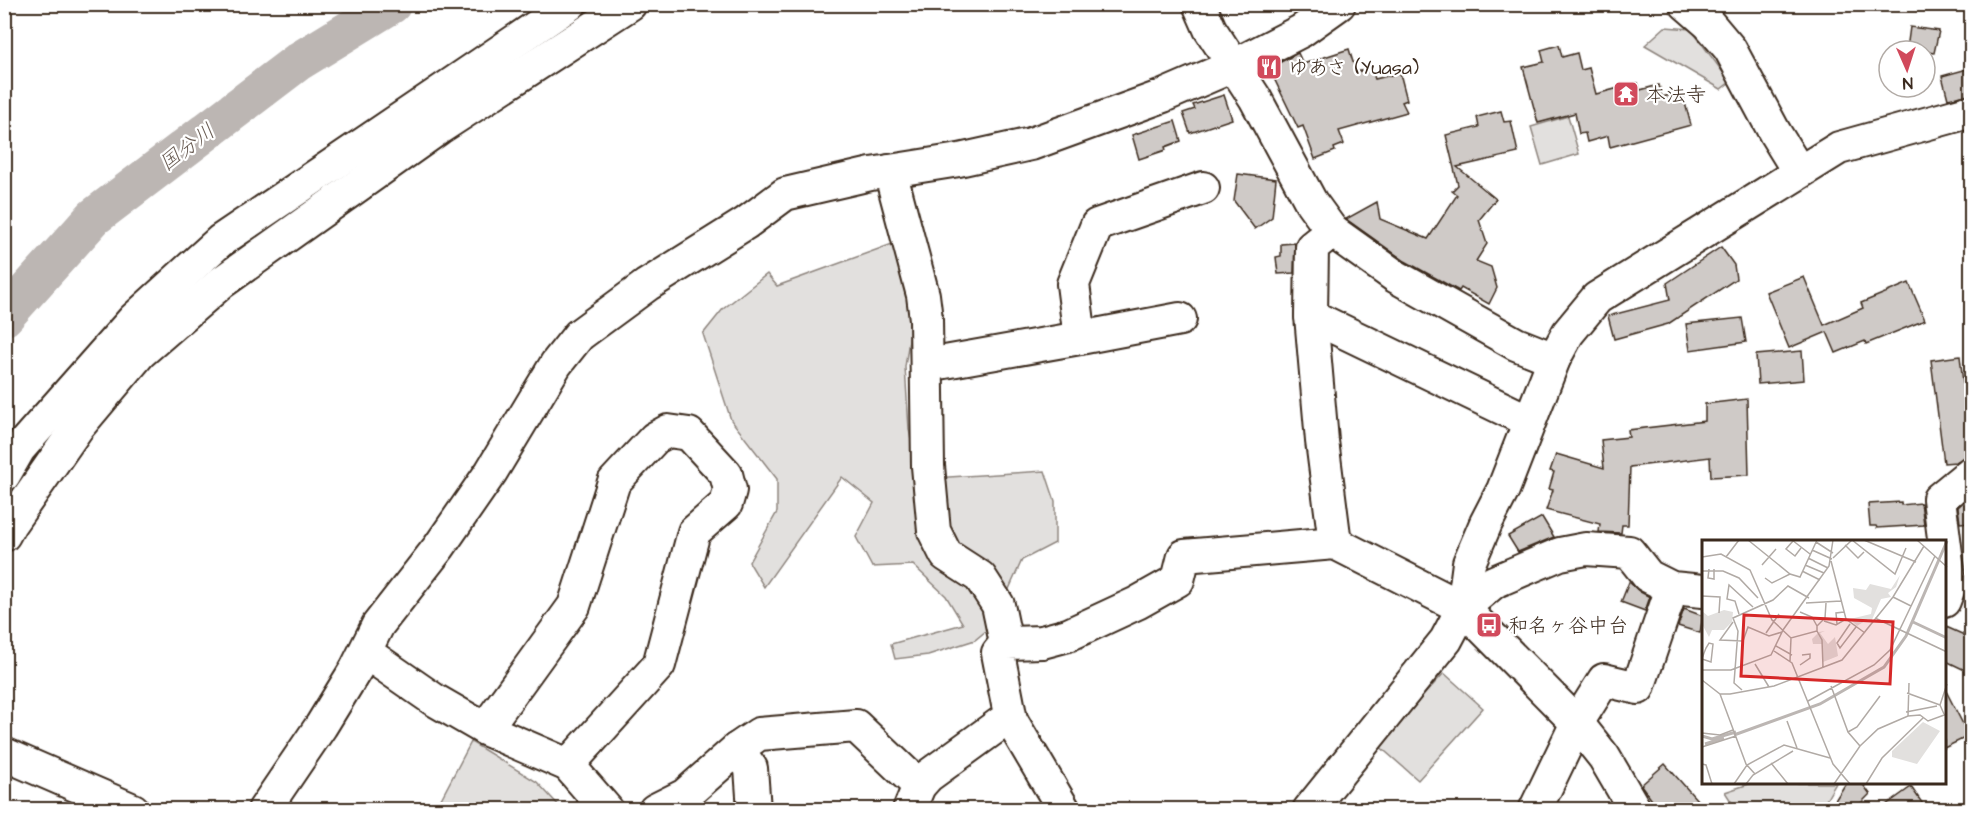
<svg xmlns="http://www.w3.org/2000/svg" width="1976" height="814" viewBox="0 0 1976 814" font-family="'Architects Daughter','Klee One',sans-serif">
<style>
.green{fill:#e2e0de;stroke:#8e857e;stroke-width:1.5}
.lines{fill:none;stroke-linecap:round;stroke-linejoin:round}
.river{stroke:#bcb6b3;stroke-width:39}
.building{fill:#cfcac7;stroke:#3b2a1e;stroke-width:1.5}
.minor-casing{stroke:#3b2a1e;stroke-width:36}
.minor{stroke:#fff;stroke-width:32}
.labels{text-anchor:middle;stroke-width:4.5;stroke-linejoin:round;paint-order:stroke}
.poi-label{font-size:20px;fill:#3b2a1e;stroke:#fff;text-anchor:start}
.water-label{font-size:21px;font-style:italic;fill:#685b52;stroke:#fff}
.inset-river{fill:none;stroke:#bcb6b3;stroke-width:3}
.inset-road{fill:none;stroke:#b1aaa5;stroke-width:1.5}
.view{fill:#d62828;fill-opacity:0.15;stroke:#d62828;stroke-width:3}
.inset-edge{fill:none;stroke:#3b2a1e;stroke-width:3}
</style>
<rect width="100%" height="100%" fill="#fff"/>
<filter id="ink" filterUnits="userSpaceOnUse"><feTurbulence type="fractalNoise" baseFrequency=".0167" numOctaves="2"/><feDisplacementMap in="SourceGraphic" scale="12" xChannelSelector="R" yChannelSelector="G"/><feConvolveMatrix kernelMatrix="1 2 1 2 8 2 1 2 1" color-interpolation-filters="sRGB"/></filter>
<g filter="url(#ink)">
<!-- green -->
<g class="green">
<path d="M 1665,27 L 1691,29 L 1730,82 L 1721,89 L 1645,45 Z"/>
<path d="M 1568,116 L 1579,154 L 1542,165 L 1531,127 Z"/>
<path d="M 895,243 L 914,305 L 905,367 L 909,429 L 917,479 L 1045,471 L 1055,501 L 1055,543 L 1022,560 L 993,625 L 975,640 L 928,655 L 895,659 L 891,644 L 963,624 L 946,596 L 913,565 L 872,567 L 856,537 L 874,503 L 842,477 L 764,587 L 749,562 L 777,512 L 777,479 L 731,420 L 703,334 L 723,309 L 767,274 L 777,286 Z"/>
<path d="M 1444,673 L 1483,708 L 1418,780 L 1378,745 Z"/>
<path d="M 471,742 L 537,782 L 562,809 L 413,809 L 441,799 Z"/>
<path d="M 1752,783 L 1836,783 L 1821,809 L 1736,809 L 1725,792 Z"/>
</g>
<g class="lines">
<!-- river -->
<path class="river" d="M 4,317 L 94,217 L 299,61 L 392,4"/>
</g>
<!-- building -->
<g class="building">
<path d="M 1910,27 L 1939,31 L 1934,53 L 1907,49 Z"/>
<path d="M 1559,45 L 1562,57 L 1577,53 L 1581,70 L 1589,68 L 1596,94 L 1638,83 L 1640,90 L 1659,85 L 1662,97 L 1682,92 L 1691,125 L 1610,147 L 1608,136 L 1587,142 L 1585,133 L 1579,134 L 1575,113 L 1538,123 L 1523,67 L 1544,62 L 1541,50 Z"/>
<path d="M 1349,49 L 1356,72 L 1371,68 L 1375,79 L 1400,73 L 1407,100 L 1402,102 L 1407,112 L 1339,131 L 1344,144 L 1334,148 L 1335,151 L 1315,159 L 1303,126 L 1298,128 L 1269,68 L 1298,53 L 1303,64 Z"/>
<path d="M 1971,68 L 1971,94 L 1948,99 L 1942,76 Z"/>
<path d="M 1224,95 L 1232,119 L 1190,133 L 1183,113 L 1195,109 L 1193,105 Z"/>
<path d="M 1501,111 L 1504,122 L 1511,121 L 1518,153 L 1457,167 L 1496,199 L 1479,220 L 1487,244 L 1476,261 L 1491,267 L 1497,288 L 1489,304 L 1461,288 L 1459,291 L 1405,261 L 1346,219 L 1377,202 L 1380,219 L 1428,239 L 1457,195 L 1452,191 L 1458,185 L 1446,135 L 1479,127 L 1477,117 Z"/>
<path d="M 1175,121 L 1181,141 L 1165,147 L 1166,150 L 1139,159 L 1132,135 Z"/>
<path d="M 1238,174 L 1276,179 L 1272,217 L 1255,229 L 1234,201 Z"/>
<path d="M 1295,243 L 1294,273 L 1278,274 L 1276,257 L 1281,256 L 1281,244 Z"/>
<path d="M 1721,247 L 1734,265 L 1736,279 L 1668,324 L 1614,339 L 1608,316 L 1670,300 L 1667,283 Z"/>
<path d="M 1804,277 L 1824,325 L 1863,308 L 1861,303 L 1909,283 L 1925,320 L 1866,344 L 1865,341 L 1836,353 L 1827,332 L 1789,348 L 1766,292 Z"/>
<path d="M 1742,318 L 1746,342 L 1690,350 L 1686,324 Z"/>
<path d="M 1802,351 L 1804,380 L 1758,384 L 1756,355 Z"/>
<path d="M 1960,356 L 1971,454 L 1956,462 L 1944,463 L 1931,360 Z"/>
<path d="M 1747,399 L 1749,475 L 1711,477 L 1710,457 L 1630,467 L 1628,525 L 1622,525 L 1621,533 L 1599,532 L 1600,524 L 1546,510 L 1553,490 L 1549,489 L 1554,472 L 1550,471 L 1556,454 L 1604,468 L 1601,440 L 1629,437 L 1628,430 L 1705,421 L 1705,404 Z"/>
<path d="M 1967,499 L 1971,499 L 1971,522 L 1960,523 L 1958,507 Z"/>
<path d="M 1901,502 L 1901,505 L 1921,503 L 1924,525 L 1877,528 L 1876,526 L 1870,526 L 1868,504 Z"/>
<path d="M 1542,517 L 1554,537 L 1518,552 L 1508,536 Z"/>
<path d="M 1629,582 L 1640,592 L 1650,597 L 1645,611 L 1621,602 Z"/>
<path d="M 1684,609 L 1703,616 L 1700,633 L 1678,626 Z"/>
<path d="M 1944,626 L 1971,638 L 1971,673 L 1944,660 Z"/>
<path d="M 1944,687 L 1969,736 L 1944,748 Z"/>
<path d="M 1665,764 L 1706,810 L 1659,810 L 1641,785 Z"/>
<path d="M 1846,783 L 1862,783 L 1870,794 L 1854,810 L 1829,810 Z"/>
<path d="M 1911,787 L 1927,810 L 1879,810 Z"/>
</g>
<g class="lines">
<!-- minor casing -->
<g class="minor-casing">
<g id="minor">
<path d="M 1199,4 L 1210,29 L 1255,98 L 1311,202 L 1332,231 L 1395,276 L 1516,344 L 1554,359"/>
<path d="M 1686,4 L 1709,24 L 1730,49 L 1775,133 L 1799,172"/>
<path d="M 890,171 L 923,295 L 926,319 L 928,466 L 934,531 L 946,555 L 980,577 L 998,605 L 1006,643"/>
<path d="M 1332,231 L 1312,247 L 1311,316 L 1322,441 L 1335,543"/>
<path d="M 1311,316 L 1529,421"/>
<path d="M 1180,319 L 1080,338 L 1073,284 L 1097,225 L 1203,188"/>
<path d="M 928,365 L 1080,338"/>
<path d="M 4,475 L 19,449 L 134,319 L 220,241 L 570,4"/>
<path d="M 4,535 L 10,524 L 77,428 L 140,353 L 222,282 L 439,128 L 630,4"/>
<path d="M 1944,601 L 1950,585 L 1939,499 L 1972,472"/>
<path d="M 1463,608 L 1469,563 L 1486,523 L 1503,490 L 1554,359 L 1568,333 L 1597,298 L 1839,148 L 1972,111"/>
<path d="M 365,652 L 433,699 L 485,729 L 568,765 L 607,810"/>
<path d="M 1011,720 L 1064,810"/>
<path d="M 485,729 L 574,606 L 614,482 L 655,438 L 668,431 L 689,434 L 726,474 L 730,490 L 726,504 L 694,532 L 659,665 L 568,765"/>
<path d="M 737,749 L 751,768 L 754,810"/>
<path d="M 4,754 L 133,810"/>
<path d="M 264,810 L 321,726 L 356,669 L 378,625 L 439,547 L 491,472 L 556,364 L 579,335 L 647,285 L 746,223 L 785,194 L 871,174 L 959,160 L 1031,144 L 1163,96 L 1235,65 L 1301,31 L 1339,4"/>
<path d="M 655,810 L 685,795 L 737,749 L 759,734 L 856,726 L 919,786"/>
<path d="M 909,810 L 919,786 L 928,776 L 1001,723 L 1011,720 L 998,653 L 1006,643 L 1042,642 L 1068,635 L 1137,603 L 1178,580 L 1184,556 L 1335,543 L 1463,608 L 1577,723 L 1604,757 L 1635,810"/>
<path d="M 1309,810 L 1446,640 L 1463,608 L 1494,582 L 1560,554 L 1586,549 L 1629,552 L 1648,576 L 1672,588 L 1703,591"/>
<path d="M 1535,810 L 1577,723 L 1604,680 L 1638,688 L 1672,588"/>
</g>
</g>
<!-- minor -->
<use href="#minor" class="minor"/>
</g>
</g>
<!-- icons -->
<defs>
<g id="restaurant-square" transform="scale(1.35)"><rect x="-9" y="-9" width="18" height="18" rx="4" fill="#d1495b" stroke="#fff"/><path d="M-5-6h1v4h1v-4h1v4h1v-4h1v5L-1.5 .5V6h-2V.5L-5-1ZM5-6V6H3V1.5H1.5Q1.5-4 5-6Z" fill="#fff"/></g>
<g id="temple-square" transform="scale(1.35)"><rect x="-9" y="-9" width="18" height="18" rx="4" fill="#d1495b" stroke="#fff"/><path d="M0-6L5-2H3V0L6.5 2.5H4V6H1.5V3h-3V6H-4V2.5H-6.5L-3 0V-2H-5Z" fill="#fff"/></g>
<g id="bus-square" transform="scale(1.35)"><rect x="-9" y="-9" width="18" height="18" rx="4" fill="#d1495b" stroke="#fff"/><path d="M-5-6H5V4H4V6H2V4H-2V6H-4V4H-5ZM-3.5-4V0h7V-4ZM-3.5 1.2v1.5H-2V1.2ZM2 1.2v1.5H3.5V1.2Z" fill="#fff"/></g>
</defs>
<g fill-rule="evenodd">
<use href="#restaurant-square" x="1269" y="67"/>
<use href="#temple-square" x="1626" y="94"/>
<use href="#bus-square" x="1489" y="625"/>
</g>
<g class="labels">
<!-- poi labels -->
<g class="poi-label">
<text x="1288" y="74">ゆあさ (Yuasa)</text>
<text x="1646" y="101">本法寺</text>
<text x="1508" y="632">和名ヶ谷中台</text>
</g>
<!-- water labels -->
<g class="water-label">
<text transform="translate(187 147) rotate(-37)" y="7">国分川</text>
</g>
</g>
<!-- overview -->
<g transform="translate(1702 540)">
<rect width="244" height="244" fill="#fff"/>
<path d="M 198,35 L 194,47 L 186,53 L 189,57 L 179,59 L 169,82 L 166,79 L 155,86 L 148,79 L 169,74 L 170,68 L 152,58 L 151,48 L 164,50 L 168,44 L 189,49 ZM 22,70 L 31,72 L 30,82 L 22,90 L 10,90 L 7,97 L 0,84 L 0,71 L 6,76 ZM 123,91 L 118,93 L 126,104 L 133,97 L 136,116 L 121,122 L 121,104 L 111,104 L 110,99 L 117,92 ZM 221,182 L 238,191 L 215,224 L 190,217 L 190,211 Z" fill="#e2e0de"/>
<path class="inset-river" d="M 211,82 L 245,98M 32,195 L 118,164 L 182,127 L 204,96 L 245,1M 0,196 L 10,199 L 34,192M 3,204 L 22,198"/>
<path class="inset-road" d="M 46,0 L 88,34 L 98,37 L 115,0M 90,0 L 108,14M 162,0 L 214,22M 215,0 L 245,27M 91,1 L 84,9 L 93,16 L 99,8M 114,2 L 131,13M 143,5 L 156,18 L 162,12M 110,10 L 130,19M 0,17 L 19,14 L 48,30 L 70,80 L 89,98 L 115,91 L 115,86 L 123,78 L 124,63M 24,17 L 37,0M 106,18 L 126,28M 131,18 L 150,0 L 193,34 L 204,8M 129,21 L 144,79 L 163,93M 60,25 L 74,9M 103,25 L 122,33M 7,29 L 6,38 L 12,39 L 12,29M 0,31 L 21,31 L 37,38 L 56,58M 100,31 L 118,40M 63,38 L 70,43 L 88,34M 0,56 L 18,57 L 17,73M 191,57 L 209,66M 104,63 L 139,61M 98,72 L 110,77 L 115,86M 37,74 L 33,61 L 25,59 L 27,45 L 51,67M 173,78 L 245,112M 122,81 L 134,85 L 144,79M 31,82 L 18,100 L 41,101 L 46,87 L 67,96 L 80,92M 135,84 L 134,73 L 142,72M 148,84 L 135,103 L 138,108 L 154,87M 115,91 L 120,100 L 121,127M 64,93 L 77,74M 74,106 L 90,115M 72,111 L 90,123 L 131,224 L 148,244M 0,119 L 9,122 L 11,104 L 7,103 L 4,108 L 2,113 L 0,119 L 0,120M 88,121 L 89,98M 53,124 L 67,147M 98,125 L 108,118 L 108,114 L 100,115M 0,130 L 29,130 L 69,115 L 81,90 L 127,26 L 131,0M 0,140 L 18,154 L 28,154 L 72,146 L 140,120 L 191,57 L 222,6M 129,146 L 146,192 L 158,206M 40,150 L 32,143 L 36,91 L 31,78 L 71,60 L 86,46 L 107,58M 205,153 L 238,165M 18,154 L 44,224 L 53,234M 106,161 L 172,125 L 188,110 L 233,16M 204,172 L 235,166M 242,174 L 238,165 L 245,144M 206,176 L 207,143M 85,181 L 95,208M 146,192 L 155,187 L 178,156M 0,193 L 18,195 L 31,190M 0,207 L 34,196M 69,223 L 86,244M 0,224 L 4,225 L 10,244M 32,244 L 45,225 L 82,205 L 128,218M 44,244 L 51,235 L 91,211M 132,244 L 158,206 L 176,189 L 206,176 L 218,175 L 226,181 L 245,174M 164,244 L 180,218 L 221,178"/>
<path class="view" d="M 42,75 L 191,82 L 188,144 L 39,136 Z"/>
<rect width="244" height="244" class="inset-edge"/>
</g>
<!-- margin -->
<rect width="1976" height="814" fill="none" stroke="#fff" stroke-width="24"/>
<rect x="12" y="12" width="1952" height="790" fill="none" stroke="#3b2a1e" stroke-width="2" filter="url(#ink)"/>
<!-- north arrow -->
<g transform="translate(1907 69) rotate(177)"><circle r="28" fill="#ffffff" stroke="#b1aaa5" stroke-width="1.5"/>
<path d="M0-4.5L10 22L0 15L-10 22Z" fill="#d1495b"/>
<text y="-9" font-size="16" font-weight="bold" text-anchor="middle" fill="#3b2a1e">N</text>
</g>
</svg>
